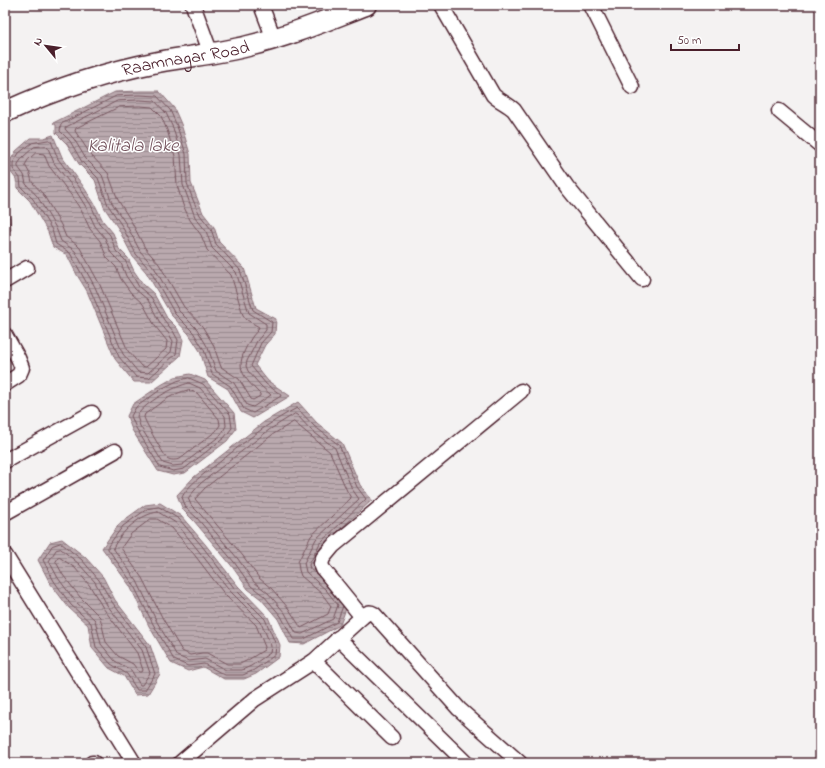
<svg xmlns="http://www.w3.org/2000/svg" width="825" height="768" viewBox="0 0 825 768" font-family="'Indie Flower',sans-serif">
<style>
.water{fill:url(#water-rules);stroke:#8d727a}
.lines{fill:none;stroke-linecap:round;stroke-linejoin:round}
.shore{stroke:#77565f;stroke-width:1}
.minor-casing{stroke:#4a1f2b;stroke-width:17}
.highway-casing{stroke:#4a1f2b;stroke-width:23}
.minor{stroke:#fff;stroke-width:14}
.highway{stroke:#fff;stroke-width:20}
.labels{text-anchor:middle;stroke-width:3;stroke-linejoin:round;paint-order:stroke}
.street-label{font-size:18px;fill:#4a1f2b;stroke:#fff}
.water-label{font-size:19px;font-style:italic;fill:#714f59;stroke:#fff}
</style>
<defs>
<pattern id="water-rules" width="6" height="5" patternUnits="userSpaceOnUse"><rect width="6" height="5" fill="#baa9ae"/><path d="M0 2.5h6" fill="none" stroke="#99898e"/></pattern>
</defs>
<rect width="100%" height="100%" fill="#f4f2f2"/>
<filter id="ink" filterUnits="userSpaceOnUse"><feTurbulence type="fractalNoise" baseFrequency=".025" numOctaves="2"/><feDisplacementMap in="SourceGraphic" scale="8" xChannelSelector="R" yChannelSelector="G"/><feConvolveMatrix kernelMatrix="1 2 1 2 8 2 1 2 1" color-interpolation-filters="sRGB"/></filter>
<g filter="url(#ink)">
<!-- water -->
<g class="water">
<path d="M 140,91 L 159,91 L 174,108 L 181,124 L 190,154 L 191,183 L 203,213 L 214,227 L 219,242 L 244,268 L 256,308 L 276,319 L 275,334 L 265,345 L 255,365 L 268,381 L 290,396 L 253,418 L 241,412 L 228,389 L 208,377 L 200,351 L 189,334 L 172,316 L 146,272 L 133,257 L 118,228 L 104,207 L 95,180 L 79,164 L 67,144 L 56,133 L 56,125 L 53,123 L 115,92 Z"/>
<path d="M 53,135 L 62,157 L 83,186 L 94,203 L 103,221 L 113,233 L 119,249 L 128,258 L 134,271 L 143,284 L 154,294 L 167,318 L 177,328 L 183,340 L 180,356 L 151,382 L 134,382 L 115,359 L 87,291 L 77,275 L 67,255 L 53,247 L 48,232 L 30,201 L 17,188 L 16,179 L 10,171 L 10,161 L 16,151 L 31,138 L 44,138 Z"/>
<path d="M 5,208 L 10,217 L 11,230 L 5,233 Z"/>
<path d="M 190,374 L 205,380 L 234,413 L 236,429 L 227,441 L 185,473 L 173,475 L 158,471 L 132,430 L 127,416 L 133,404 L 161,385 L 175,377 Z"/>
<path d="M 298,402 L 317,423 L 342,443 L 360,485 L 372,500 L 323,545 L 313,566 L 333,584 L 348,603 L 340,625 L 304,644 L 290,643 L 278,619 L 261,599 L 248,589 L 231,565 L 194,521 L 183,510 L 177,495 L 194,477 L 264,422 Z"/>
<path d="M 160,503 L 181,516 L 205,544 L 238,586 L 268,617 L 280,645 L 279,657 L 256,674 L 244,679 L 224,679 L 203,667 L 188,671 L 171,663 L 149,626 L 130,586 L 102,548 L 120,523 L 145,505 Z"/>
<path d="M 62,539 L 85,557 L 103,577 L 115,600 L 150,645 L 160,674 L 148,694 L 135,695 L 124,676 L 109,668 L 92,648 L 88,625 L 69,608 L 50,583 L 38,560 L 50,542 Z"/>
</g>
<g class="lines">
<!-- shore -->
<g class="shore">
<path d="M 140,95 L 157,96 L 170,110 L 177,126 L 186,154 L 187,183 L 193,200 L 200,215 L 211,229 L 216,244 L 240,270 L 253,310 L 272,322 L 271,332 L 261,343 L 251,366 L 266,384 L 280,394 L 281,396 L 253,413 L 244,409 L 230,386 L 212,374 L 204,350 L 193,332 L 175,314 L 150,270 L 136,254 L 122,226 L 108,205 L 98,178 L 82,162 L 70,141 L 60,131 L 61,124 L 116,96 Z"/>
<path d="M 140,100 L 155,101 L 166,113 L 173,128 L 181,155 L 183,185 L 195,217 L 206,231 L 212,248 L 236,272 L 249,313 L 266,324 L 266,330 L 257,341 L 247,361 L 246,366 L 248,371 L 261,386 L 271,395 L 253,407 L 247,405 L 234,383 L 216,371 L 208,348 L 197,329 L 179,311 L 154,267 L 140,251 L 126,224 L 112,203 L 102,175 L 86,159 L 74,139 L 65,129 L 66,127 L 117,101 Z"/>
<path d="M 140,106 L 152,107 L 161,116 L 167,130 L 175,156 L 177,185 L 183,205 L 190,220 L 201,235 L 207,250 L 231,275 L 243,315 L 247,320 L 259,327 C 258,331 254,334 252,337 C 235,365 238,372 260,394 L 260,396 L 253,400 L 251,399 L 239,379 L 221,367 L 213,344 L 202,326 L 184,307 L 159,264 L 145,248 L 131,221 L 118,200 L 108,173 L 91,155 L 75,131 L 76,128 L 119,107 Z"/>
<path d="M 49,140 L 51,141 L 58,159 L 80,188 L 91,205 L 99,223 L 110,235 L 116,251 L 125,260 L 131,273 L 139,287 L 151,297 L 164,320 L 173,331 L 178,340 L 176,354 L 149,378 L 136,377 L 119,357 L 90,289 L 70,253 L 56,244 L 52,230 L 33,199 L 21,187 L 20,178 L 13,169 L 13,163 L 19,153 L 32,143 Z"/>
<path d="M 46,146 L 48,148 L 54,163 L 76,191 L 86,207 L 95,226 L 105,238 L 111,253 L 121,263 L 126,276 L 135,289 L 148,300 L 160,323 L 169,334 L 173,341 L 171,352 L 148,373 L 138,372 L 123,354 L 95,287 L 75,251 L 61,241 L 56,228 L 37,196 L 26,184 L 24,175 L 18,167 L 18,164 L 23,157 L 34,147 Z"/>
<path d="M 36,153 L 44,154 L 49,166 L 71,195 L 81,210 L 90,229 L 100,241 L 107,258 L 116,267 L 121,279 L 131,293 L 143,304 L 155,326 L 167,341 L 166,349 L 146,367 L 141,366 L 128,351 L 100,285 L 80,248 L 76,244 L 66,237 L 61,225 L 43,194 L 32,182 L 30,174 L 25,165 L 28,160 Z"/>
<path d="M 189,378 L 203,384 L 230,414 L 232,428 L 224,438 L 184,469 L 173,471 L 160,467 L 136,428 L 131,416 L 136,407 L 163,388 L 177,381 Z"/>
<path d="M 189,383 L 200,388 L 225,416 L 226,426 L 221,435 L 182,465 L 173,466 L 163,463 L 140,426 L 137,416 C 144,403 175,386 189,383 Z"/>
<path d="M 188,390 L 197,393 L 219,419 L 220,425 L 216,431 L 180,459 C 176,460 171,461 167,458 C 163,454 145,422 144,417 L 145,414 C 158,405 172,393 188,390 Z"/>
<path d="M 295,414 L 297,415 L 311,430 L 335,448 L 352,489 L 359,499 L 316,539 L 304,563 L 306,572 L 326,590 L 338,605 L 333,619 L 302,634 L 296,633 L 285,613 L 268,593 L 254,582 L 238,559 L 201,515 L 191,505 L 188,498 L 201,483 L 269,430 Z"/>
<path d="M 294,422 L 330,452 L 347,491 L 351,498 L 311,536 L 298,562 L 299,570 L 301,576 L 322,594 L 331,606 L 328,614 L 301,628 L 289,609 L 272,589 L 259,578 L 243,556 L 195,499 L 205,488 L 272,435 Z"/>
<path d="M 159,507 L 179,519 L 202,546 L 235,589 L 265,619 L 276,645 L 275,655 L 254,670 L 243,675 L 225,675 L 204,664 L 188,666 L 174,660 L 153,624 L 133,584 L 108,549 L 108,546 L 123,526 L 147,509 Z"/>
<path d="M 158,512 L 176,523 L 198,550 L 231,592 L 261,622 L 271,646 L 270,653 L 251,666 L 242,670 L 226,670 L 205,659 L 189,661 L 177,656 L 157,622 L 137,581 L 113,548 C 121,532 140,514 158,512 Z"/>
<path d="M 151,519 L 157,519 L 172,528 L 193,553 L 226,596 L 256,625 L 265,647 L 264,650 L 248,660 L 240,664 L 227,664 L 207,653 L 202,653 L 190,655 L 182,651 L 163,619 L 142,578 L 121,548 L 131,534 Z"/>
<path d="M 61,543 L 82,560 L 99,580 L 112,602 L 146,647 L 155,674 L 145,690 L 137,690 L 127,674 L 111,664 L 96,647 L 91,623 L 71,605 L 54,581 L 43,560 L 52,546 Z"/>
<path d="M 61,549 L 79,564 L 95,582 L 107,605 L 142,650 L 150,673 L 142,685 L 140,685 L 131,670 L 115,661 L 101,644 L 95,620 L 75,601 L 58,578 L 49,561 L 56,550 Z"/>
<path d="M 59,557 L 75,568 L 90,586 L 103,608 L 137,653 L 143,670 L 142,672 L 139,672 L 133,664 L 118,656 L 106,642 L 100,617 L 80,597 L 63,575 L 56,562 Z"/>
<path d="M 320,577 L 310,569 L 309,565 L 320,543 L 366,499 L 357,487 L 339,445 L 314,426 L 297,408 C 267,423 242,444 216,465 C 205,473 188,485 182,497 L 186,508 L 197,518 L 234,562 L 251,586 L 264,596 L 281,616 L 293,639 L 304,639 L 337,622 L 343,606"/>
</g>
<!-- minor casing -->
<g class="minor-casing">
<g id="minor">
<path d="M 193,5 L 211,54"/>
<path d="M 261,5 L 274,39"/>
<path d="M 441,5 L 493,95 C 499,101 508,104 514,110 L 567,187 L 642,279"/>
<path d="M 591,5 L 632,87"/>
<path d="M 779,111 L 820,145"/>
<path d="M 5,281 L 27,268"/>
<path d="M 5,335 L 18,358 L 22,368 L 19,375 L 5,384"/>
<path d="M 5,461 L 92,413"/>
<path d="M 5,513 L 115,451"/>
<path d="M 5,555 L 134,763"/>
<path d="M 362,617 L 323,569 L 321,564 L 323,558 L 333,546 L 521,391"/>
<path d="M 338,638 L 466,763"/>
<path d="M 314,661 L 392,738"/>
<path d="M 92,763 L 94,763"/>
<path d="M 180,763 L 255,699 L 314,661 L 362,617 C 367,613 369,611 374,614 L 459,709 L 520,763"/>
</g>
</g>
<!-- highway casing -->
<g class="highway-casing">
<g id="highway">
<path id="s1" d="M 5,112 C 53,90 106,72 158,62 C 188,56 218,54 248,46 C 289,36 327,20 366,5"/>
</g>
</g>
<!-- minor -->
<use href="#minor" class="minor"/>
<!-- highway -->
<use href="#highway" class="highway"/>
</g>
</g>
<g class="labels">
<!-- street labels -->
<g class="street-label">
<text dy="6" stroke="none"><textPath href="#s1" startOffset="189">Raamnagar Road</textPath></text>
</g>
<!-- water labels -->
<g class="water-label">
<text x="133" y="151">Kalitala lake</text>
</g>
</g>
<!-- margin -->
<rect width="825" height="768" fill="none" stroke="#fff" stroke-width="20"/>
<rect x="10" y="10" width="805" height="748" fill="none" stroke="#4a1f2b" stroke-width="1.5" filter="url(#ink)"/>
<!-- north arrow -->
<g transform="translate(46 46) rotate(299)" stroke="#ffffff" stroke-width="3" paint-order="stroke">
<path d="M0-3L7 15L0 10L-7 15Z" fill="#4a1f2b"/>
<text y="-6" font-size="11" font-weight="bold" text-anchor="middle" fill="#4a1f2b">N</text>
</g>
<!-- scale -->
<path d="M671 44v6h68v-6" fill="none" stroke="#4a1f2b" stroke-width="2"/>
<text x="677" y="44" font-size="12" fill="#4a1f2b" stroke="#ffffff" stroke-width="3" paint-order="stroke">50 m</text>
</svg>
